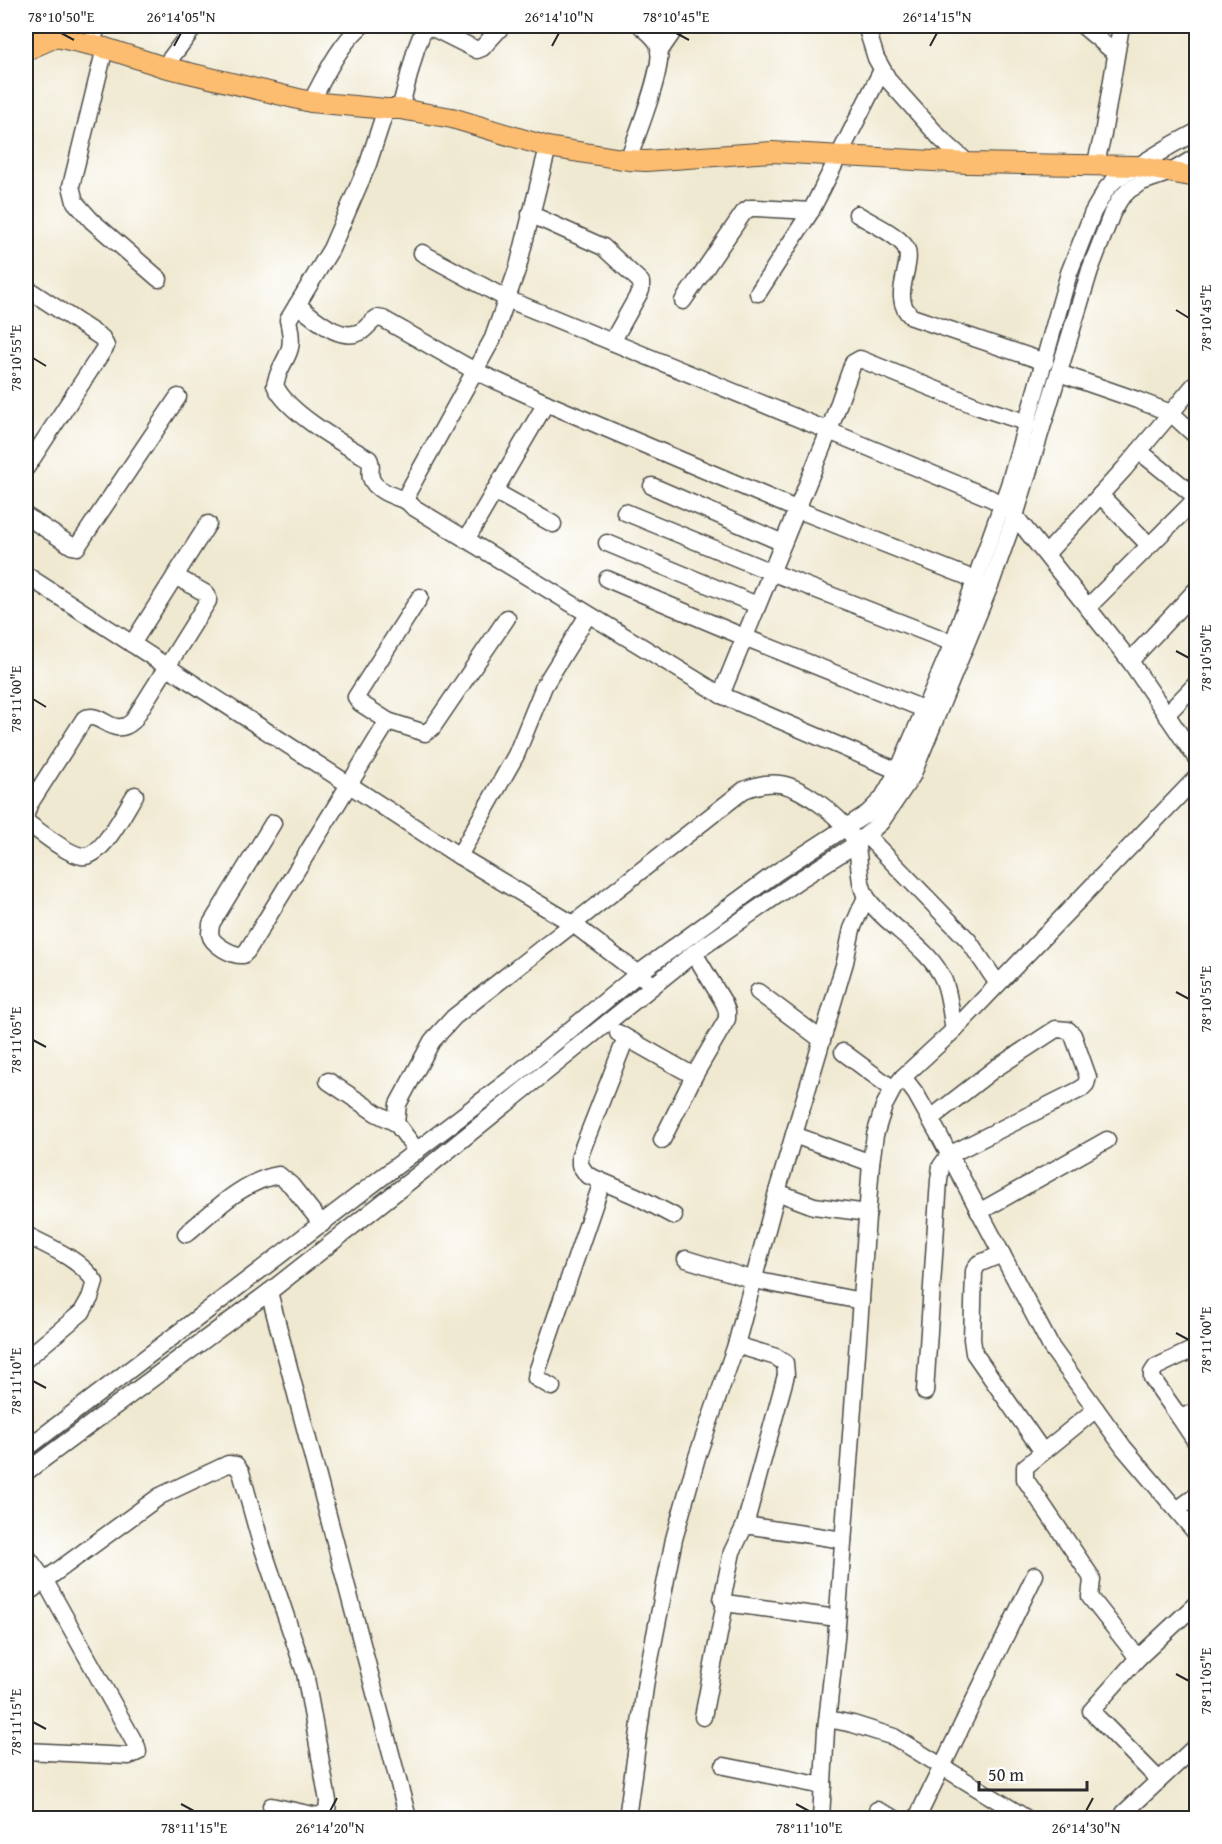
<svg xmlns="http://www.w3.org/2000/svg" width="1222" height="1844" viewBox="0 0 1222 1844" font-family="'Gentium Book Plus',serif">
<style>
.lines{fill:none;stroke-linecap:round;stroke-linejoin:round}
.minor-casing{stroke:#494844;stroke-width:19}
.major-casing{stroke:#494844;stroke-width:22}
.minor{stroke:#fff;stroke-width:16}
.major{stroke:#fcbd6f;stroke-width:20}
.ticks{fill:none;stroke:#2b2b2b;stroke-width:2}
.neatline{fill:none;stroke:#2b2b2b;stroke-width:2}
.ticks-label{font-size:15px;text-anchor:middle;fill:#2b2b2b}
</style>
<rect width="100%" height="100%" fill="#fff"/>
<filter id="ink" filterUnits="userSpaceOnUse"><feTurbulence type="fractalNoise" baseFrequency=".0167" numOctaves="2"/><feDisplacementMap in="SourceGraphic" scale="12" xChannelSelector="R" yChannelSelector="G"/><feConvolveMatrix kernelMatrix="1 2 1 2 8 2 1 2 1" color-interpolation-filters="sRGB"/></filter>
<filter id="wash" filterUnits="userSpaceOnUse"><feTurbulence type="fractalNoise" baseFrequency=".008" numOctaves="4" result="noise"/><feDisplacementMap in="SourceGraphic" scale="24" xChannelSelector="R" yChannelSelector="G"/><feGaussianBlur stdDeviation="1.35" result="paint"/><feColorMatrix in="noise" values="0 0 0 0 0 0 0 0 0 0 0 0 0 0 0 0 0 1.4 0 .05"/><feComposite in="paint" operator="in"/></filter>
<g filter="url(#wash)">
<rect width="100%" height="100%" fill="#f0e9d1"/>
</g>
<g filter="url(#ink)">
<g class="lines">
<!-- minor casing -->
<g class="minor-casing">
<g id="minor">
<path d="M 429,26 L 477,50 L 482,48 L 502,26"/>
<path d="M 866,26 L 876,58 L 889,81 L 941,139 L 968,163"/>
<path d="M 1083,26 L 1115,53"/>
<path d="M 92,44 L 97,26"/>
<path d="M 105,48 L 71,186 L 75,202 L 92,221 L 159,279"/>
<path d="M 659,52 L 677,26"/>
<path d="M 164,67 L 195,26"/>
<path d="M 311,102 C 326,74 338,47 361,26"/>
<path d="M 386,109 L 368,164 L 331,249 L 288,320 C 297,358 282,354 275,385 C 286,412 343,444 369,459 C 373,466 369,471 371,478 C 375,491 396,497 407,501"/>
<path d="M 400,109 L 416,49 L 425,26"/>
<path d="M 548,147 L 518,267 L 493,338 L 408,492 L 407,501 L 413,507 L 721,695 L 898,771"/>
<path d="M 628,160 C 636,137 664,69 659,47 C 657,38 647,31 641,26"/>
<path d="M 1095,166 L 1103,134 L 1121,26"/>
<path d="M 530,214 L 603,247 L 641,282 L 641,290 L 612,342"/>
<path d="M 857,214 C 871,223 893,232 904,245 C 918,261 887,297 912,317 L 1045,362"/>
<path d="M 422,253 L 507,299 L 829,431 L 853,363 L 860,359 L 979,407 L 1028,423"/>
<path d="M 26,288 L 102,338 L 106,346 L 26,468"/>
<path d="M 758,293 L 811,211 L 882,70"/>
<path d="M 683,301 L 744,212 L 750,208 L 756,208 L 811,211"/>
<path d="M 297,305 C 314,317 340,344 362,331 C 368,327 371,321 377,318 L 383,319 L 475,371 L 546,403 L 796,509 L 976,580"/>
<path d="M 1059,373 L 1137,400 L 1171,413 L 1196,436"/>
<path d="M 1139,451 L 1196,497"/>
<path d="M 652,486 L 783,543"/>
<path d="M 494,491 L 553,524"/>
<path d="M 1100,495 L 1149,545"/>
<path d="M 625,512 L 771,572 L 953,643"/>
<path d="M 26,516 L 72,546 L 77,547 L 178,397"/>
<path d="M 466,540 L 546,403"/>
<path d="M 607,543 L 757,605"/>
<path d="M 1047,553 L 1124,469 L 1196,383"/>
<path d="M 26,575 L 459,856 L 573,924 L 648,981"/>
<path d="M 607,579 L 744,637 L 926,710"/>
<path d="M 1088,607 L 1196,499"/>
<path d="M 132,644 L 208,524"/>
<path d="M 1130,661 L 1196,590"/>
<path d="M 721,695 L 829,431 L 990,498 L 1003,505 L 1015,516 L 1130,661 L 1196,758"/>
<path d="M 1166,715 L 1196,684"/>
<path d="M 388,721 L 360,703 L 356,697 L 420,597"/>
<path d="M 26,814 L 29,805 L 84,719 C 101,709 112,740 133,721 L 208,601 L 208,597 L 205,593 L 175,576"/>
<path d="M 26,818 L 26,822 C 40,831 66,854 82,856 C 102,859 125,810 135,795"/>
<path d="M 273,823 L 211,924 C 211,927 210,931 210,934 C 212,945 233,956 243,955 L 247,951 L 388,721 L 425,733 L 432,728 L 507,618"/>
<path d="M 866,835 L 968,940 L 998,984"/>
<path d="M 459,856 L 516,755 L 544,686 L 588,615"/>
<path d="M 758,992 L 822,1040"/>
<path d="M 618,1033 L 694,1076"/>
<path d="M 626,1038 L 580,1155 L 580,1165 L 587,1175 L 636,1196 L 674,1216"/>
<path d="M 843,1052 L 893,1089"/>
<path d="M 903,1077 L 916,1094 L 939,1135 L 1051,1347 L 1124,1448 L 1196,1533"/>
<path d="M 328,1081 L 376,1113 L 396,1123"/>
<path d="M 794,1135 L 871,1163"/>
<path d="M 662,1140 L 694,1076 L 727,1019 L 727,1011 L 724,1003 L 694,953"/>
<path d="M 417,1151 L 396,1123 L 398,1104 L 432,1041 L 454,1017 L 744,790 C 756,785 767,782 780,784 C 803,787 849,822 856,844 C 861,861 857,882 867,898 C 888,928 929,946 944,981 C 950,996 951,1015 954,1030"/>
<path d="M 777,1192 L 814,1206 L 868,1213"/>
<path d="M 979,1212 L 1107,1140"/>
<path d="M 186,1234 C 214,1211 242,1181 279,1175 L 291,1185 L 322,1224"/>
<path d="M 26,1235 C 50,1247 80,1259 95,1282 L 90,1298 L 82,1312 L 26,1359"/>
<path d="M 1002,1254 L 978,1264 L 974,1271 L 972,1339 L 974,1353 L 1043,1452"/>
<path d="M 686,1259 L 754,1280 L 861,1301"/>
<path d="M 269,1292 L 408,1818"/>
<path d="M 736,1345 L 776,1357 L 785,1363 L 786,1375 L 745,1525 L 732,1552 L 722,1600 L 725,1603 L 837,1618"/>
<path d="M 552,1387 L 536,1378 L 537,1372 L 602,1182"/>
<path d="M 925,1392 L 939,1180 L 941,1166 L 949,1155 L 1081,1089 L 1086,1084 L 1088,1077 L 1073,1035 L 1068,1030 L 1056,1029 L 993,1070 L 930,1119"/>
<path d="M 1096,1409 L 1025,1467 L 1025,1479 L 1090,1575 L 1092,1580 L 1090,1597 L 1138,1658"/>
<path d="M 1196,1411 L 1180,1418 L 1196,1442"/>
<path d="M 1180,1418 L 1152,1378 L 1152,1373 L 1156,1367 L 1196,1348"/>
<path d="M 26,1449 L 513,1077 L 639,973 L 777,872 L 868,813 L 882,799 L 898,771 L 953,643 L 1009,485 L 1069,273 L 1093,212 L 1107,188 L 1115,180 L 1172,145 L 1196,132"/>
<path d="M 26,1472 L 269,1292 L 429,1166 L 694,953 L 799,880 L 856,844 L 881,822 L 912,776 L 991,583 L 1015,516 L 1090,270 L 1112,213 L 1120,199 L 1129,190 L 1142,182 L 1171,172 L 1196,157"/>
<path d="M 1177,1510 L 1196,1496"/>
<path d="M 745,1525 L 843,1540"/>
<path d="M 26,1555 L 45,1581 L 137,1747 L 138,1752 L 129,1756 L 26,1751"/>
<path d="M 26,1594 L 160,1496 L 228,1464 L 236,1465 L 241,1472 L 260,1540 L 305,1673 L 328,1801 L 327,1811 L 318,1816 L 271,1806"/>
<path d="M 703,1717 L 725,1603"/>
<path d="M 828,1719 L 853,1724 L 894,1737 L 1026,1818"/>
<path d="M 724,1766 L 823,1786"/>
<path d="M 1159,1780 L 1091,1711 L 1138,1658 L 1196,1604"/>
<path d="M 877,1810 L 894,1818"/>
<path d="M 1124,1813 L 1196,1746"/>
<path d="M 627,1818 L 646,1680 L 674,1539 L 697,1457 L 736,1345 L 777,1192 L 845,962 L 852,929 L 866,897"/>
<path d="M 821,1818 L 826,1730 L 836,1639 L 871,1163 L 875,1135 L 884,1106 L 893,1089 L 903,1077 L 954,1030 L 1196,778"/>
<path d="M 917,1818 L 1035,1575"/>
</g>
</g>
<!-- major casing -->
<g class="major-casing">
<g id="major">
<path d="M 26,26 L 44,30 L 56,37 L 105,48 L 164,67 L 311,102 L 386,109 L 400,109 L 452,118 L 548,147 L 628,160 L 646,161 L 772,152 L 968,163 L 1136,166 L 1196,177"/>
<path d="M 26,49 L 31,48 L 56,37"/>
</g>
</g>
<!-- minor -->
<use href="#minor" class="minor"/>
<!-- major -->
<use href="#major" class="major"/>
</g>
</g>
<!-- ticks -->
<path class="ticks" d="M 61,33 L 74,40M 676,33 L 689,40M 174,46 L 181,33M 552,46 L 559,33M 930,46 L 937,33M 1176,310 L 1189,318M 33,358 L 46,366M 1176,651 L 1189,658M 33,699 L 46,707M 1176,992 L 1189,999M 33,1040 L 46,1047M 1176,1333 L 1189,1340M 33,1381 L 46,1388M 1176,1674 L 1189,1681M 33,1722 L 46,1729M 181,1804 L 194,1811M 796,1804 L 809,1811M 330,1811 L 337,1798M 1086,1811 L 1093,1798"/>
<!-- margin -->
<rect width="1222" height="1844" fill="none" stroke="#fff" stroke-width="66"/>
<!-- scale -->
<path d="M979 1781v9h108v-9" fill="none" stroke="#2b2b2b" stroke-width="3"/>
<text x="988" y="1781" font-size="18" fill="#2b2b2b" stroke="#ffffff" stroke-width="4.5" paint-order="stroke">50 m</text>
<rect x="33" y="33" width="1156" height="1778" class="neatline"/>
<g class="ticks-label">
<text x="61" y="22">78°10'50"E</text>
<text x="181" y="22">26°14'05"N</text>
<text x="559" y="22">26°14'10"N</text>
<text x="676" y="22">78°10'45"E</text>
<text x="937" y="22">26°14'15"N</text>
<text transform="translate(1206 318) rotate(-90)" y="5">78°10'45"E</text>
<text transform="translate(16 358) rotate(-90)" y="5">78°10'55"E</text>
<text transform="translate(1206 658) rotate(-90)" y="5">78°10'50"E</text>
<text transform="translate(16 699) rotate(-90)" y="5">78°11'00"E</text>
<text transform="translate(1206 999) rotate(-90)" y="5">78°10'55"E</text>
<text transform="translate(16 1040) rotate(-90)" y="5">78°11'05"E</text>
<text transform="translate(1206 1340) rotate(-90)" y="5">78°11'00"E</text>
<text transform="translate(16 1381) rotate(-90)" y="5">78°11'10"E</text>
<text transform="translate(1206 1681) rotate(-90)" y="5">78°11'05"E</text>
<text transform="translate(16 1722) rotate(-90)" y="5">78°11'15"E</text>
<text x="194" y="1833">78°11'15"E</text>
<text x="330" y="1833">26°14'20"N</text>
<text x="809" y="1833">78°11'10"E</text>
<text x="1086" y="1833">26°14'30"N</text>
</g>
</svg>
